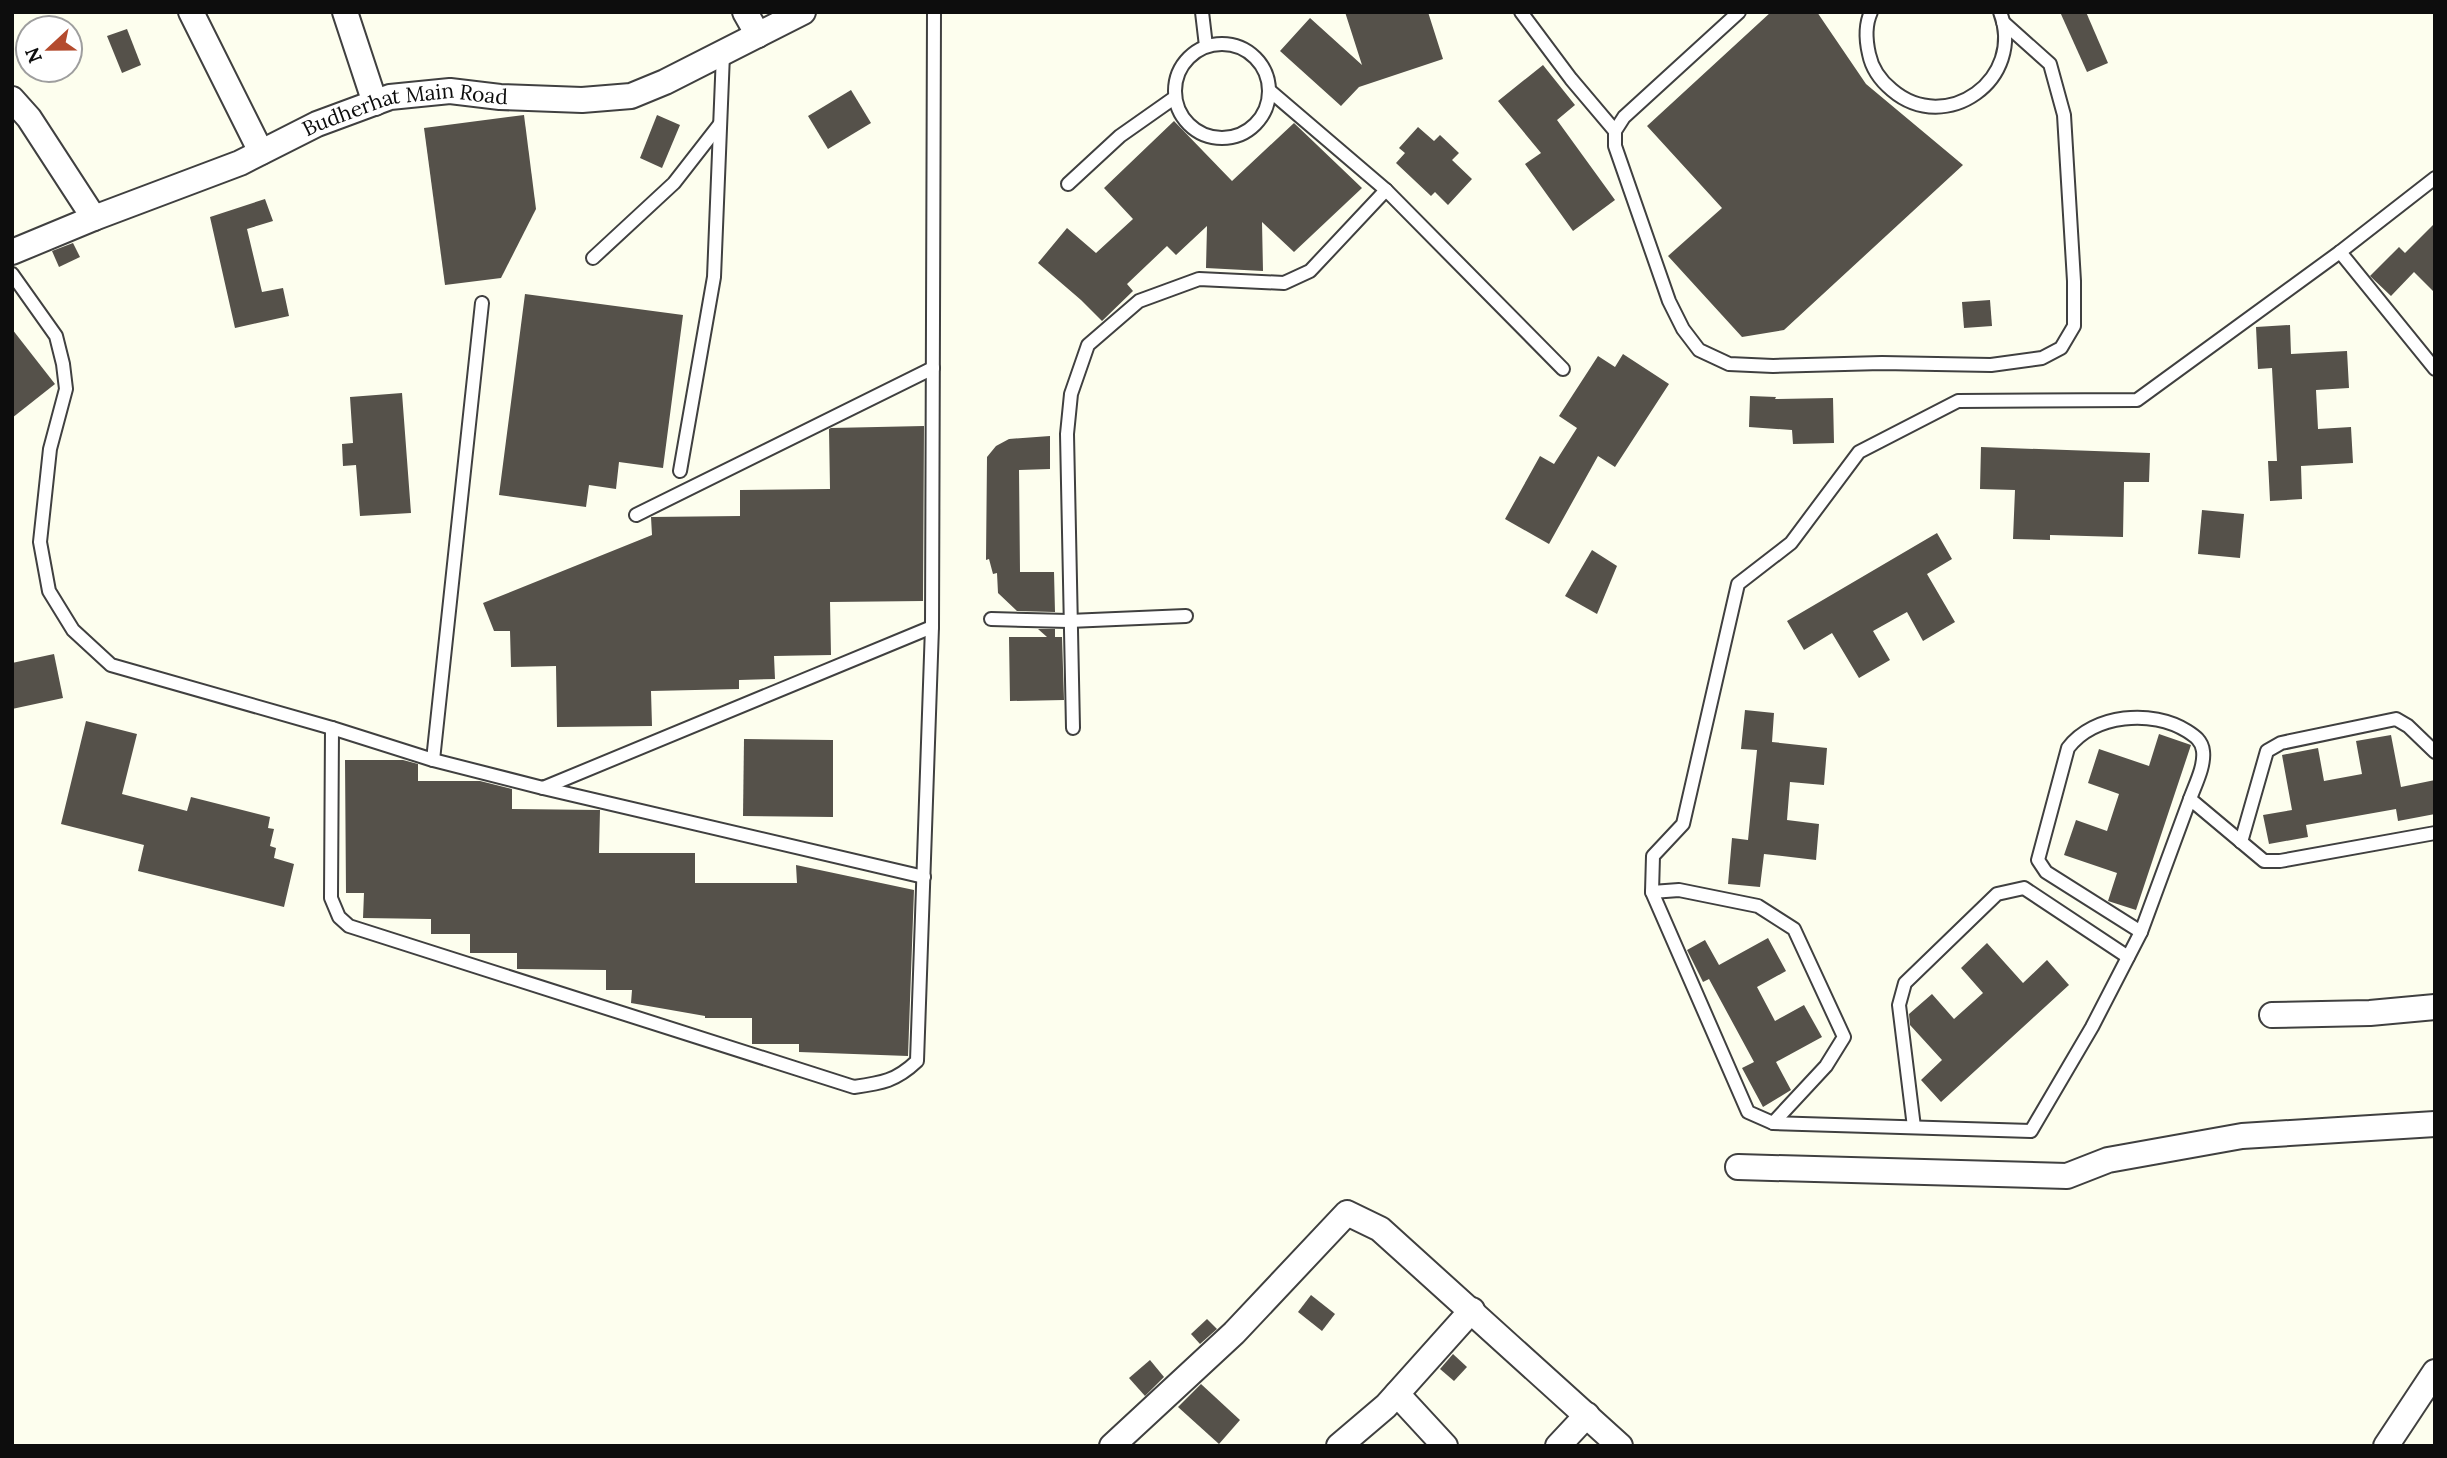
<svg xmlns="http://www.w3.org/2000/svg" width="2447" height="1458" viewBox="0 0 2447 1458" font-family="Lora,serif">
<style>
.building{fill:#55514a}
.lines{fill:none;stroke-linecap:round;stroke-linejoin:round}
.lane-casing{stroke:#404040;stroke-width:16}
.street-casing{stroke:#404040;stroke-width:28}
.lane{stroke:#fff;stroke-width:12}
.street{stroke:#fff;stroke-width:24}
.labels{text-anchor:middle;stroke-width:7;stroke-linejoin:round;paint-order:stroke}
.street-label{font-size:21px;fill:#0d0d0d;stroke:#fff}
</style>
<rect width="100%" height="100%" fill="#fdfeee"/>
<!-- building -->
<g class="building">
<path d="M 1345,12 L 1428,12 L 1443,59 L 1359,87 L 1341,106 L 1280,51 L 1310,18 L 1362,65 Z"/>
<path d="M 1771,12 L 1817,12 L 1866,84 L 1963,165 L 1784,330 L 1742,337 L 1668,256 L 1722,208 L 1647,126 Z"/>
<path d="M 2060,12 L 2086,12 L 2108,63 L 2087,72 Z"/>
<path d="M 127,29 L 141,65 L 122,73 L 107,36 Z"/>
<path d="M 1543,65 L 1575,105 L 1557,120 L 1615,200 L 1573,231 L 1525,164 L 1541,153 L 1498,101 Z"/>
<path d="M 851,90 L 871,123 L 828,149 L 808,116 Z"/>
<path d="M 524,115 L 536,209 L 501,278 L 445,285 L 424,128 Z"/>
<path d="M 657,115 L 680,125 L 662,168 L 640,158 Z"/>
<path d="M 1174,121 L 1232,181 L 1294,123 L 1362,188 L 1294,252 L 1262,222 L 1263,271 L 1206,268 L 1207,226 L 1176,255 L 1167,246 L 1127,284 L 1133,291 L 1102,321 L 1081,300 L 1038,263 L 1067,228 L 1096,253 L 1133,219 L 1104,188 Z"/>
<path d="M 1418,127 L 1434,141 L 1440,135 L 1459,153 L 1452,160 L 1472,179 L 1448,205 L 1435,192 L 1431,196 L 1396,163 L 1405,153 L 1399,148 Z"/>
<path d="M 265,199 L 273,221 L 247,229 L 262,292 L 283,288 L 289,316 L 235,328 L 210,217 Z"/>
<path d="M 2435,223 L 2435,293 L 2414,272 L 2391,296 L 2370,276 L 2399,247 L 2405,253 Z"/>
<path d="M 73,243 L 80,257 L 59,267 L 52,251 Z"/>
<path d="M 525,294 L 683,315 L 663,468 L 619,462 L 616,489 L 589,485 L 586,507 L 499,495 Z"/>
<path d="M 1990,300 L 1992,326 L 1964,328 L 1962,302 Z"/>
<path d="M 2290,325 L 2291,354 L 2347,351 L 2349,388 L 2316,390 L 2318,429 L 2351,427 L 2353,463 L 2301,466 L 2302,499 L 2270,501 L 2268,461 L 2277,461 L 2272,368 L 2258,369 L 2256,327 Z"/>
<path d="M 12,329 L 55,384 L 12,418 Z"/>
<path d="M 1623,354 L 1669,384 L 1615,467 L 1598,456 L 1549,544 L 1505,519 L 1540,456 L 1554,464 L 1577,428 L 1559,416 L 1598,356 L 1615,367 Z"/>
<path d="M 402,393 L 411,513 L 360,516 L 356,465 L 343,466 L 342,444 L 353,443 L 350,397 Z"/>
<path d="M 1750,396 L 1776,397 L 1775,399 L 1833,398 L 1834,443 L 1793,444 L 1792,430 L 1749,427 Z"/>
<path d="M 924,426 L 923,601 L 830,602 L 831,655 L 774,656 L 775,679 L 739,680 L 739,689 L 651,691 L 652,726 L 557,727 L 556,666 L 511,667 L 510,631 L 494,631 L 483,603 L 652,535 L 651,517 L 740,516 L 740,490 L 830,489 L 829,429 L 831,428 Z"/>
<path d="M 1050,436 L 1050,469 L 1019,470 L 1020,572 L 1054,572 L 1055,612 L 1017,611 L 998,593 L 997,573 L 993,574 L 989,559 L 986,560 L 987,457 L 996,446 L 1009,439 Z"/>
<path d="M 1981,447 L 2150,453 L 2149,482 L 2124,482 L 2123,537 L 2050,535 L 2050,540 L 2013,539 L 2015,490 L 1980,489 Z"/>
<path d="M 2202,510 L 2244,514 L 2240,558 L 2198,554 Z"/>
<path d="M 1937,533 L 1952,559 L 1927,574 L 1955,622 L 1923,641 L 1907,612 L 1873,631 L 1890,660 L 1859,678 L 1832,633 L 1804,650 L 1787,621 Z"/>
<path d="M 1592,550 L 1617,566 L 1597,614 L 1565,596 Z"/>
<path d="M 1038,629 L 1055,629 L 1055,637 L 1062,637 L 1064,700 L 1010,701 L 1009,637 L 1047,637 Z"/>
<path d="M 54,654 L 63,698 L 12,709 L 12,663 Z"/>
<path d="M 1745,710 L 1774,713 L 1772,742 L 1827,748 L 1824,785 L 1790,782 L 1787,820 L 1819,824 L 1816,860 L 1764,854 L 1760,887 L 1728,884 L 1732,838 L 1748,840 L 1757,750 L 1741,749 Z"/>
<path d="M 86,721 L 137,734 L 122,794 L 187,811 L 191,797 L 270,817 L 268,828 L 274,829 L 270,846 L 276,848 L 274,858 L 294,864 L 284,907 L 138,871 L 144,845 L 61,824 Z"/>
<path d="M 2159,734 L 2191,745 L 2136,910 L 2108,901 L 2117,873 L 2064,855 L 2076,820 L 2107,831 L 2119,794 L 2088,783 L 2099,749 L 2149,766 Z"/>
<path d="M 2391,735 L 2401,787 L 2435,780 L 2435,814 L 2398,821 L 2396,809 L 2306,825 L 2308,837 L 2269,844 L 2263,815 L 2292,810 L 2282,755 L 2318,748 L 2324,781 L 2362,774 L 2356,741 Z"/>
<path d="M 744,739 L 833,740 L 833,817 L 743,816 Z"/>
<path d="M 345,760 L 403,760 L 418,764 L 418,781 L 480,781 L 512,789 L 512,809 L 600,810 L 599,853 L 695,853 L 695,883 L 797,883 L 796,865 L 914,890 L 908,1056 L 799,1052 L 799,1044 L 752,1044 L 752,1018 L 705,1018 L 705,1016 L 631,1003 L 632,990 L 606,990 L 606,970 L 517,969 L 517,953 L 470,953 L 470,934 L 431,934 L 431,919 L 363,918 L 364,893 L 346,893 Z"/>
<path d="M 1768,938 L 1786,971 L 1757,987 L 1775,1021 L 1804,1005 L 1822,1037 L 1776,1062 L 1791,1090 L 1763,1107 L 1742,1068 L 1754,1062 L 1709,979 L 1703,982 L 1687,950 L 1705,940 L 1719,965 Z"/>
<path d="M 1987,943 L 2023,983 L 2047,960 L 2069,985 L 1941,1102 L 1921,1080 L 1942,1060 L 1910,1025 L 1909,1014 L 1932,994 L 1954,1019 L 1983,993 L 1961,968 Z"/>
<path d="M 1311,1295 L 1335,1314 L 1322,1331 L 1298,1312 Z"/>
<path d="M 1207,1319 L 1217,1329 L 1200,1344 L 1191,1334 Z"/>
<path d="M 1453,1354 L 1467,1367 L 1454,1381 L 1440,1369 Z"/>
<path d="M 1150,1360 L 1164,1377 L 1145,1396 L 1129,1378 Z"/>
<path d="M 1201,1384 L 1240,1420 L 1219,1444 L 1178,1407 Z"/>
</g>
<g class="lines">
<!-- lane casing -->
<g class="lane-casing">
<g id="lane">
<path d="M 1202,12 L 1206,46"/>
<path d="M 1521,12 L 1571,79 L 1615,131"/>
<path d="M 1739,12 L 1624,117 L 1615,131 L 1615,146 L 1669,301 L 1683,329 L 1699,350 L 1729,364 L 1773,366 L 1882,363 L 1991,365 L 2042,358 L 2061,348 L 2074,326 L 2074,281 L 2064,115 L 2050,64 L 2003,22"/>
<path d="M 1871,12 C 1865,25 1866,41 1869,54 C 1872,69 1881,81 1892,90 C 1946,136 2026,79 2000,12"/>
<circle cx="1222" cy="91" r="47"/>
<path d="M 1269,90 L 1386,190 L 1563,369"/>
<path d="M 2435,178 L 2340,252 L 2137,400 L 1958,401 L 1859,452 L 1791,543 L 1738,584 L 1683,824 L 1653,856 L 1652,892 L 1748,1112 L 1773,1123 L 2031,1131 L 2092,1027 L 2141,932 L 2190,799 L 2264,861 L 2280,861 L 2435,833"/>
<path d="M 1068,184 L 1120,136 L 1174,98"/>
<path d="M 2340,252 L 2435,369"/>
<path d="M 593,258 L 674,183 L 720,124"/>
<path d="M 12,274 L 56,336 L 63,364 L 66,389 L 50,449 L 40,542 L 49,591 L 73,630 L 111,665 L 332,728 L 433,760 L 543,788 L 932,627"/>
<path d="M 680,471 L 714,277 L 723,54"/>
<path d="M 636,515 L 933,368"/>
<path d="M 991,619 L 1069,621 L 1186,616"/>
<path d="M 332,728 L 331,898 L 339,917 L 349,926 L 854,1087 C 882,1083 896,1081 917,1061 L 932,627 L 934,12"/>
<path d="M 1073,728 L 1067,434 L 1071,394 L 1088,345 L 1139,301 L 1199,279 L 1284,283 L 1310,271 L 1386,190"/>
<path d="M 433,760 L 482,303"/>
<path d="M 543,788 L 924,877"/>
<path d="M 2241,842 L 2267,751 L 2281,743 L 2396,719 L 2408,726 L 2435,752"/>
<path d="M 1652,892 L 1679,890 L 1758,906 L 1794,929 L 1844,1037 L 1826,1066 L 1773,1123"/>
<path d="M 2141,932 L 2046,872 L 2038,860 L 2068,748 C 2094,714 2152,709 2187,731 C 2195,736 2202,741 2203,751 C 2205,766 2195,785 2190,799"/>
<path d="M 1914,1127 L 1899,1005 L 1905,983 L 1997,894 L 2024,888 L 2128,957"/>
</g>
</g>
<!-- street casing -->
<g class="street-casing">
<g id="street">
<path d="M 191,12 L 261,152"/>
<path d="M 345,12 L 375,103"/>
<path d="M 745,12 L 758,35"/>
<path d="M 12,99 L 29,118 L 94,218"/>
<path id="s1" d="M 12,252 L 94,218 L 240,163 L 317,124 L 390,97 L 450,91 L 500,97 L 582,100 L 631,96 L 665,82 L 803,12"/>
<path d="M 2272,1015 L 2370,1013 L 2435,1007"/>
<path d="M 1738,1167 L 2067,1176 L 2108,1160 L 2242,1136 L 2435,1124"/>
<path d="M 1397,1394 L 1445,1446"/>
<path d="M 1112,1446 L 1234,1333 L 1347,1213 L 1380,1229 L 1620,1446"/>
<path d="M 1339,1446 L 1386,1406 L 1472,1310"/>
<path d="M 1558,1446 L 1587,1415"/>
<path d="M 2386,1446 L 2435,1372"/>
</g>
</g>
<!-- lane -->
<use href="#lane" class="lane"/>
<!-- street -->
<use href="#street" class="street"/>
</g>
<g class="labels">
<!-- street labels -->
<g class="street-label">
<text dy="7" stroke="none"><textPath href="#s1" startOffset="422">Budherhat Main Road</textPath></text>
</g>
</g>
<!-- border -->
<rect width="2447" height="1458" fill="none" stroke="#0d0d0d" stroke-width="28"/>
<!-- north arrow -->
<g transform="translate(49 49) rotate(248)"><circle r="33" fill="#ffffff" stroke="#9e9e9e" stroke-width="2"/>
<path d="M0-5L12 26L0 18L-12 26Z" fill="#b44b2e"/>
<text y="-10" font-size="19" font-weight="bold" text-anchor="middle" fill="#0d0d0d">N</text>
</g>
</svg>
